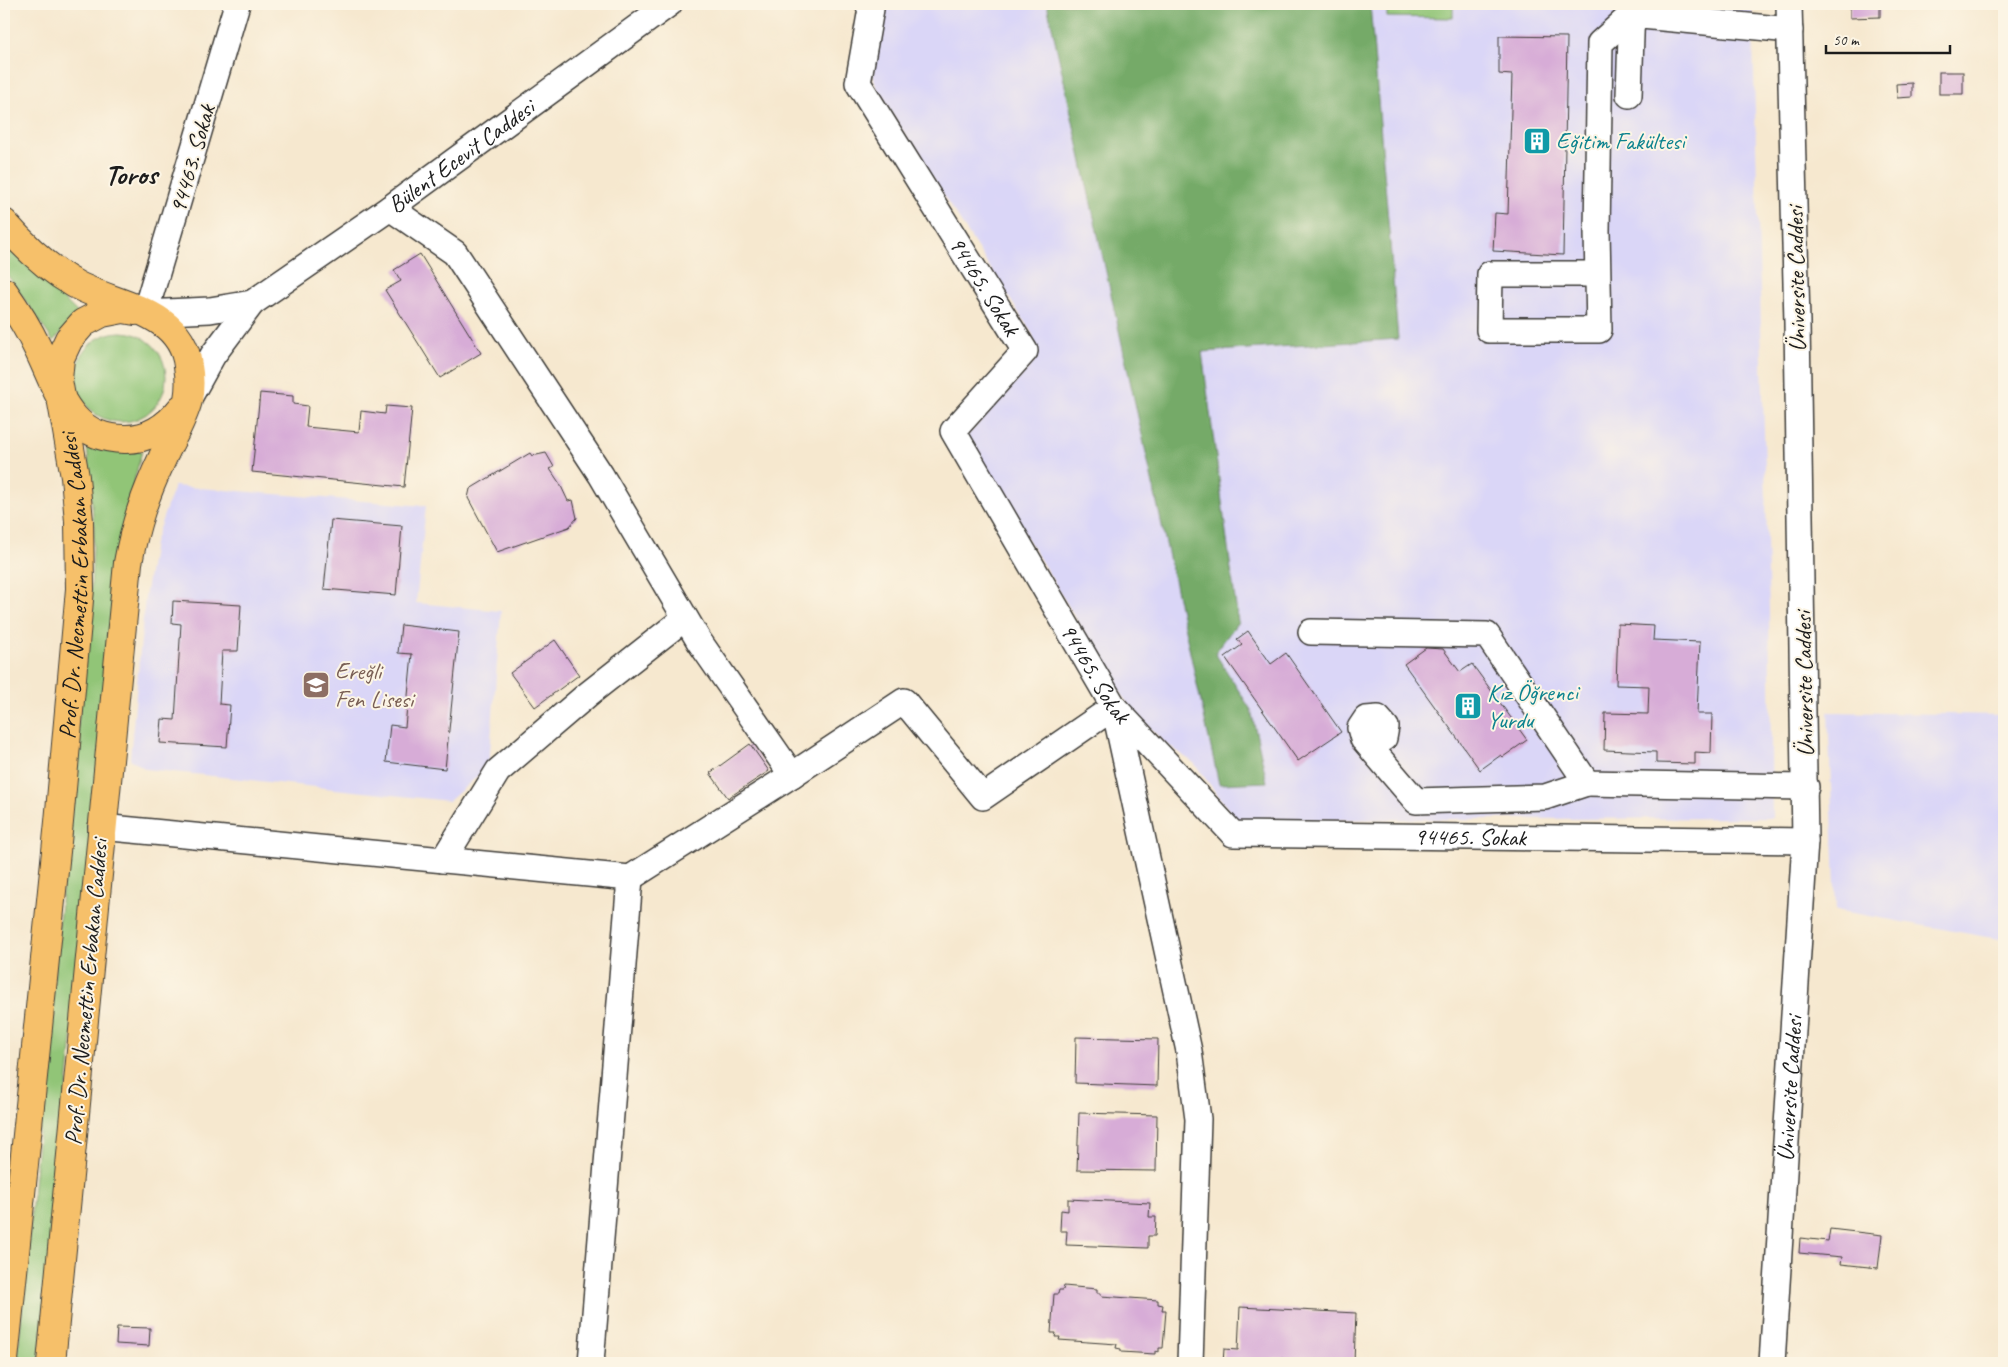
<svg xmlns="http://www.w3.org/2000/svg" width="2008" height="1367" viewBox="0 0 2008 1367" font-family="Caveat,sans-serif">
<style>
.built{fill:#dad6f7}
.green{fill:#91c577;stroke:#56704a}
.forest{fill:#74aa68;stroke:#486342}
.building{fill:#d7acd7}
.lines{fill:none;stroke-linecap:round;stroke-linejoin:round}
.minor-casing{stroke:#3d3b37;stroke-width:28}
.major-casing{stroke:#3d3b37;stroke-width:30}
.minor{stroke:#fff;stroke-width:25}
.major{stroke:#f6c06b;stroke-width:28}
.labels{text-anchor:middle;stroke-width:4;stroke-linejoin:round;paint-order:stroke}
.culture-label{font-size:24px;fill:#0d838f;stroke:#fcf5e5;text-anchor:start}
.street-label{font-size:24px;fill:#1c1c1c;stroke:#fcf5e5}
.education-label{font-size:24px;fill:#785e54;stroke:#fcf5e5;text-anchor:start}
.district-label{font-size:29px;font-weight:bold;fill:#1c1c1c;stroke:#fcf5e5}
</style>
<rect width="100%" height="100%" fill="#fcf5e5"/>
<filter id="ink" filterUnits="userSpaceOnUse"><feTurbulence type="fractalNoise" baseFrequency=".02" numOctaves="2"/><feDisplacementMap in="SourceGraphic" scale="10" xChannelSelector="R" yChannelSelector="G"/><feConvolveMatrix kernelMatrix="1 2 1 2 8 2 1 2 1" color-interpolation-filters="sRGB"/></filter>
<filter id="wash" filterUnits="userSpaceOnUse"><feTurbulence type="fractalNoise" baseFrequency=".0096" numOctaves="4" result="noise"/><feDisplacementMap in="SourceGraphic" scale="20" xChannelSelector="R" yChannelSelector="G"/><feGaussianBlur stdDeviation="1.12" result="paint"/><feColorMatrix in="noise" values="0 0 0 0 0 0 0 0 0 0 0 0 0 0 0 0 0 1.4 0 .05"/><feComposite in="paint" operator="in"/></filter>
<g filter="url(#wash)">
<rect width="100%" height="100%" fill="#f6e8cf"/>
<!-- built -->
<g class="built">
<path d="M 878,4 L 1752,4 L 1769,609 L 1772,818 L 1236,820 L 1194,763 L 1166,744 L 1130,708 L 966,437 L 1034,362 L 1033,335 L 877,91 L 873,75 L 881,9 Z"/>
<path d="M 174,486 L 426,506 L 416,603 L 501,611 L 489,766 L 449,801 L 146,769 L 130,759 L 145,598 L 154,543 Z"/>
<path d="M 1828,712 L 2004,715 L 2004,940 L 1836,910 Z"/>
</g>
<!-- green -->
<g class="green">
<path d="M 1387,4 L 1453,4 L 1453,18 L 1387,17 Z"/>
<path d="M 4,241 L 80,315 L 53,341 L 4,270 Z"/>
<circle cx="121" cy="377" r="45"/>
<path d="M 87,445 L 98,448 L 142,451 L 125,516 L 39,1363 L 17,1363 L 91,589 L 94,527 Z"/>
</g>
<!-- forest -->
<path class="forest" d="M 1047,4 L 1370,4 L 1398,339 L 1202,352 L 1238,622 L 1215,653 L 1251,710 L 1267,782 L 1219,784 Z"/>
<g id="blocks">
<!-- building -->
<g class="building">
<path d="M 1850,4 L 1880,4 L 1880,17 L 1850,18 Z"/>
<path d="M 1499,36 L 1567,37 L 1563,255 L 1493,251 L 1495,213 L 1508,214 L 1512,75 L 1499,74 Z"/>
<rect x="1939" y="72" width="24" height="22"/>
<path d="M 1912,83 L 1912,97 L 1897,98 L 1896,84 Z"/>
<path d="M 420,254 L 481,353 L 440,378 L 385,290 L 401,281 L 394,270 Z"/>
<path d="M 260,393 L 293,396 L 293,404 L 308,406 L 306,427 L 359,432 L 361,411 L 385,414 L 386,406 L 412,408 L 404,487 L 252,472 Z"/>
<path d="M 530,453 L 532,456 L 546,453 L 554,467 L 550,469 L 560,484 L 568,501 L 573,500 L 577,518 L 569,527 L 497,552 L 468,498 L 470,489 Z"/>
<path d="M 331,520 L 402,526 L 396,595 L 324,589 Z"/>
<path d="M 173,601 L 241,605 L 238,651 L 222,651 L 219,704 L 230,705 L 227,747 L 160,743 L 162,719 L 175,720 L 181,624 L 172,623 Z"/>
<path d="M 1618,624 L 1654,626 L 1653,640 L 1700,642 L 1697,714 L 1712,714 L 1711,753 L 1695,752 L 1695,764 L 1656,763 L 1656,752 L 1604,750 L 1605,713 L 1648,714 L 1649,686 L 1616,685 Z"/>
<path d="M 401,625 L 459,632 L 445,769 L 386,762 L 390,725 L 405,727 L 412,654 L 398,653 Z"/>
<path d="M 1248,631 L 1271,664 L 1286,653 L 1341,732 L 1298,761 L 1225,657 L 1242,645 L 1237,639 Z"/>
<path d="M 555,640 L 579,675 L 535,707 L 510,673 Z"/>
<path d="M 1426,648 L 1443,649 L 1460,672 L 1472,664 L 1527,740 L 1503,757 L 1501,755 L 1480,770 L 1404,664 Z"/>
<path d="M 750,744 L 769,771 L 728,798 L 710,773 Z"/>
<path d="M 1076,1037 L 1158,1039 L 1157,1086 L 1075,1083 Z"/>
<path d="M 1079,1113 L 1157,1115 L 1156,1171 L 1077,1170 Z"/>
<path d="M 1068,1199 L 1150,1203 L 1149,1217 L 1156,1217 L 1155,1236 L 1148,1236 L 1148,1248 L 1066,1245 L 1067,1231 L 1060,1231 L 1061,1210 L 1068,1211 Z"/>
<path d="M 1830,1229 L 1882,1235 L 1878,1268 L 1841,1264 L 1842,1257 L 1799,1253 L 1800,1238 L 1828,1241 Z"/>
<path d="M 1064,1286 L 1097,1289 L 1097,1293 L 1101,1293 L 1101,1296 L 1158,1300 L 1158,1304 L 1163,1305 L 1162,1310 L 1166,1310 L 1163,1348 L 1159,1348 L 1159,1352 L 1155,1351 L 1155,1354 L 1121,1352 L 1121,1349 L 1116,1348 L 1117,1344 L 1059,1340 L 1060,1337 L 1055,1337 L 1056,1333 L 1051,1333 L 1054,1294 L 1058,1294 L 1059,1290 L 1063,1290 Z"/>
<path d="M 1240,1307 L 1356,1313 L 1354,1362 L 1274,1358 L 1274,1363 L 1223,1363 L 1224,1349 L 1238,1350 Z"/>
<path d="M 117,1327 L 150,1328 L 149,1346 L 116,1344 Z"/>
</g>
</g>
</g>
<g filter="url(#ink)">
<use href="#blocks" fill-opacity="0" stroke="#3d3b37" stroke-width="1"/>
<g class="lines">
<!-- minor casing -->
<g class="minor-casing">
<g id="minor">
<path d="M 237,4 L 145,313 L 210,310 L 252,303"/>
<path id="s1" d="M 868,4 L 871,9 L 858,83 L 1025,351 L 953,431 L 1114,707 L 1233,834 L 1805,841"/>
<path d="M 1629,95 L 1632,6"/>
<path d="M 390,208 L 455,253 L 601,475 L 699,641 L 792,775"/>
<path d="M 1597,274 L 1490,274 L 1489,330 L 1599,330 L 1597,231 L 1600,43 L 1631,15 L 1790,30"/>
<path id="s2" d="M 188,400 L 213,355 L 252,303 L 390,208 L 669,4"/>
<path d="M 1311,632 L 1487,635 L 1587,783 L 1806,787"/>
<path d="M 1363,739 L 1374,744 L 1384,738 L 1386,727 L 1378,718 L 1366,719 L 1360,728 L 1363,739 L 1416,801 L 1545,797 L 1587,783"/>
<path d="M 101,827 L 630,878 L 792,775 L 904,701 L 983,797 L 1114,707 L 1189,1051 L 1198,1119 L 1190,1363"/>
<path d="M 443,860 L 498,771 L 587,695 L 685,618"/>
<path d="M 591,1363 L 630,878"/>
<path id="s3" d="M 1772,1363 L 1805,841 L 1797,323 L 1789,4"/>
</g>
</g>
<!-- major casing -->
<g class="major-casing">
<g id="major">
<path d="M 4,223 C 25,247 47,268 75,284 C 115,306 182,310 188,366 C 190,377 190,389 188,400 C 183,420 170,440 162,459 C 145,495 135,524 128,563 L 51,1363"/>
<path d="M 4,292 C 16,309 28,328 37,347 C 58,389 68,440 126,439 C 149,439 167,427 181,409"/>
<path id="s4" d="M 4,1360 L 59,822 L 80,589 L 79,521 L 75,477 L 58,380 L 60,358 L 69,339 L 83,323 L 102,313 L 123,309 L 135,311"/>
</g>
</g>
<!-- minor -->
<use href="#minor" class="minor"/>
<!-- major -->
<use href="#major" class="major"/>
</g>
</g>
<!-- icons -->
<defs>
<g id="building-square" transform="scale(1.4375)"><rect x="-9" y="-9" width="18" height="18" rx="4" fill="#0f9aa8" stroke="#fcf5e5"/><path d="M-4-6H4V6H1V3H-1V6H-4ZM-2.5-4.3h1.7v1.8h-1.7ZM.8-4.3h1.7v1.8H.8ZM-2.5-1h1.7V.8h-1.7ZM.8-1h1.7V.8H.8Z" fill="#fff"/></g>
<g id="school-square" transform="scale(1.4375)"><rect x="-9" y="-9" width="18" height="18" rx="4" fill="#8d6e63" stroke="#fcf5e5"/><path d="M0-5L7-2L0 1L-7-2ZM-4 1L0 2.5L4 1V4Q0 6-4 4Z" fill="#fff"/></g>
</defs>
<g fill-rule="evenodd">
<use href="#building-square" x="1537" y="141"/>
<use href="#school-square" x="316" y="685"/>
<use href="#building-square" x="1468" y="706"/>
</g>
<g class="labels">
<!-- culture labels -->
<g class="culture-label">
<text x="1556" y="149">Eğitim Fakültesi</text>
<text x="1487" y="700">Kız Öğrenci<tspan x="1487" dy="28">Yurdu</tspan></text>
</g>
<!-- street labels -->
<g class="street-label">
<text dy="8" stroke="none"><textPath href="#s2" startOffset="372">Bülent Ecevit Caddesi</textPath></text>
<text transform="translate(192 159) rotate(-74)" y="8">94463. Sokak</text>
<text transform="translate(1796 279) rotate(-91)" y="8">Üniversite Caddesi</text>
<text dy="8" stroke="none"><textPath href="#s1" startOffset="320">94465. Sokak</textPath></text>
<text dy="8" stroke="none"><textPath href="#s4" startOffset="778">Prof. Dr. Necmettin Erbakan Caddesi</textPath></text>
<text dy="8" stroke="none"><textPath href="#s1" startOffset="785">94465. Sokak</textPath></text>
<text transform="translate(1804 684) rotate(-91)" y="8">Üniversite Caddesi</text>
<text dy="8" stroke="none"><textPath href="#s1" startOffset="1235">94465. Sokak</textPath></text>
<text transform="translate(86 992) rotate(-85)" y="8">Prof. Dr. Necmettin Erbakan Caddesi</text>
<text dy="8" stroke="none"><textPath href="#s3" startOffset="275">Üniversite Caddesi</textPath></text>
</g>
<!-- education labels -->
<g class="education-label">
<text x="335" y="679">Ereğli<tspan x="335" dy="28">Fen Lisesi</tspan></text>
</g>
<!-- district labels -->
<g class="district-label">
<text x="131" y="184">Toros</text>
</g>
</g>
<!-- margin -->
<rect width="2008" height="1367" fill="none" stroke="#fcf5e5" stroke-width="20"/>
<!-- scale -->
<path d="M1826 45v8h124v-8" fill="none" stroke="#1c1c1c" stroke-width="2.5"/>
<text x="1833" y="45" font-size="15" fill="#1c1c1c" stroke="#fcf5e5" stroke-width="4" paint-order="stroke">50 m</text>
</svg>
